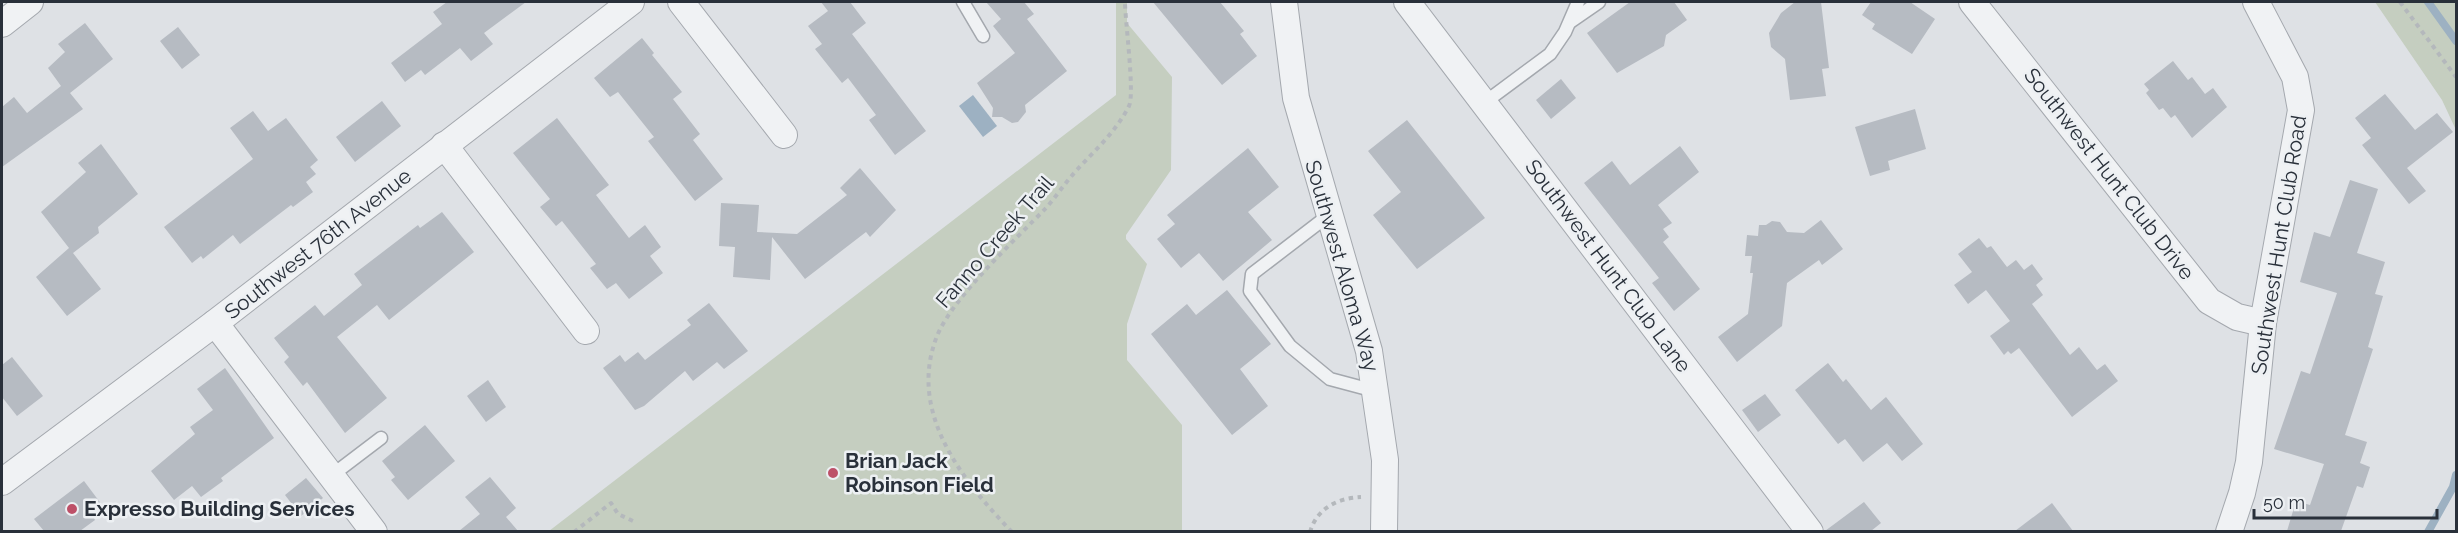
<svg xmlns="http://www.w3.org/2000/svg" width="2458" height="533" viewBox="0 0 2458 533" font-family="Raleway,sans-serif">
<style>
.green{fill:#c5cec0}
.water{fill:#9db1c2}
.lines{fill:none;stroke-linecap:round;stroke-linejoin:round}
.stream{stroke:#9db1c2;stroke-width:8}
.building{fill:#b6bbc2}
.lane-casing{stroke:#a4a8ae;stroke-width:15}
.street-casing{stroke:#a4a8ae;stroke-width:28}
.path{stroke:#b4b8bc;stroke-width:4;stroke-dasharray:4.5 4.5;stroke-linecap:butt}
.lane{stroke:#f0f2f4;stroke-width:12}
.street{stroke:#f0f2f4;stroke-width:26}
.poi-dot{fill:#bd5068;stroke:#edf0f3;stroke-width:2}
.labels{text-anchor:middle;stroke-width:5;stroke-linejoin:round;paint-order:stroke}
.street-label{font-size:21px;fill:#29303a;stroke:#edf0f3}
.poi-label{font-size:21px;font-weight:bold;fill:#29303a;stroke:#edf0f3;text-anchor:start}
</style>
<rect width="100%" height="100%" fill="#dee1e5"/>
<!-- green -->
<g class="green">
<path d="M 1116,2 L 1127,2 L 1127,23 L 1172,77 L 1171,170 L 1126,235 L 1126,239 L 1147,264 L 1127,324 L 1127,360 L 1182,425 L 1182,531 L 549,531 L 1116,95 Z"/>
<path d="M 2375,2 L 2456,2 L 2456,130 L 2442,100 Z"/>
</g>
<!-- water -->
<path class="water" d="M 973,95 L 997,126 L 983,137 L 959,106 Z"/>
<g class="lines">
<!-- stream -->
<g class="stream">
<path d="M 2428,2 L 2456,41"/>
<path d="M 2428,532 L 2453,487 L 2456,475"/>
</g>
</g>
<!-- building -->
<g class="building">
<path d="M 447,2 L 526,2 L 484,33 L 493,44 L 471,61 L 460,48 L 425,75 L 421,70 L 405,82 L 391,63 L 442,24 L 433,12 Z"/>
<path d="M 821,2 L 850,2 L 866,23 L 852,34 L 926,131 L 895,155 L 869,120 L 876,115 L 848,78 L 842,83 L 815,49 L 822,44 L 808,26 L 828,11 Z"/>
<path d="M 986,2 L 1024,2 L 1034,14 L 1027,19 L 1067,71 L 1025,105 L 1026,112 L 1018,122 L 1012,123 L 1002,117 L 992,117 L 993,108 L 977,83 L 1015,53 L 993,26 L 1001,19 Z"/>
<path d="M 1153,2 L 1220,2 L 1244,31 L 1240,34 L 1257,56 L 1222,85 Z"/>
<path d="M 1630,2 L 1674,2 L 1687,20 L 1666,35 L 1664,46 L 1617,73 L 1587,33 Z"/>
<path d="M 1795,2 L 1821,2 L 1829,68 L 1822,69 L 1826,96 L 1790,100 L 1785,59 L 1771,47 L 1769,33 L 1781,13 Z"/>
<path d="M 1871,2 L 1910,2 L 1935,19 L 1912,54 L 1872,29 L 1875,24 L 1862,15 Z"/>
<path d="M 85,23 L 113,59 L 70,93 L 83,109 L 2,167 L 2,107 L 14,97 L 27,113 L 61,86 L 48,68 L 65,52 L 58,44 Z"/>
<path d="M 178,27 L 200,55 L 182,69 L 160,41 Z"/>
<path d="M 642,38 L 654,53 L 652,55 L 682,92 L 673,99 L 700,134 L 693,140 L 723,179 L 695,201 L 648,141 L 654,137 L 618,92 L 610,97 L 594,78 Z"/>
<path d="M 2173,61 L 2188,80 L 2192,77 L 2205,94 L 2213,88 L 2227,107 L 2192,138 L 2175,115 L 2171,118 L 2163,108 L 2159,110 L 2146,93 L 2149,90 L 2144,84 Z"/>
<path d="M 1561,79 L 1576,98 L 1551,119 L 1536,100 Z"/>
<path d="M 2385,94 L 2415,130 L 2437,113 L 2453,132 L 2407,168 L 2426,191 L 2409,204 L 2362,145 L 2371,138 L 2355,118 Z"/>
<path d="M 382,101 L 401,126 L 355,162 L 336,137 Z"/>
<path d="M 1915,109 L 1926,149 L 1888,161 L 1890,170 L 1870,176 L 1855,127 Z"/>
<path d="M 253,111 L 268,131 L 286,118 L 318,160 L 310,167 L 316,174 L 306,182 L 313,192 L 293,207 L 291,205 L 240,244 L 233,235 L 203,259 L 201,256 L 192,263 L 164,227 L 253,159 L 230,128 Z"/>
<path d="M 557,118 L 609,185 L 596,195 L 629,238 L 645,225 L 661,247 L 650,256 L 663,273 L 629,299 L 616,283 L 607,289 L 590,268 L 596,264 L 562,221 L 556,226 L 540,207 L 550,199 L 513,153 Z"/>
<path d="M 1407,120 L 1485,218 L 1417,269 L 1373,215 L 1401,192 L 1368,151 Z"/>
<path d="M 101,144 L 138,194 L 98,227 L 99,233 L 73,253 L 101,289 L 67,316 L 36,277 L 69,248 L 41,212 L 86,172 L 78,163 Z"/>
<path d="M 1680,146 L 1699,172 L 1658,205 L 1672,223 L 1663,229 L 1669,237 L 1663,242 L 1700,289 L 1674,311 L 1652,283 L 1659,278 L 1584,183 L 1612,161 L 1630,185 Z"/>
<path d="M 1248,148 L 1279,187 L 1248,212 L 1272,240 L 1223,281 L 1199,253 L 1181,268 L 1157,239 L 1175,224 L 1167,215 Z"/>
<path d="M 860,168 L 896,210 L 870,237 L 866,232 L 805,279 L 772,237 L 770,280 L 733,277 L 735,247 L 719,246 L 721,203 L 759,205 L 757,232 L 797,234 L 847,195 L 840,188 Z"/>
<path d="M 2350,180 L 2378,189 L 2357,253 L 2385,262 L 2375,294 L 2383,296 L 2368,347 L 2373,349 L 2345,435 L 2367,442 L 2360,463 L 2370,467 L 2363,488 L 2357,486 L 2341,531 L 2287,531 L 2296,501 L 2310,505 L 2324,464 L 2274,449 L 2301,371 L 2310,374 L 2337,293 L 2300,282 L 2314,232 L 2330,237 Z"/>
<path d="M 442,212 L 474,252 L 389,320 L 377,305 L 337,337 L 387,398 L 345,433 L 307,382 L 303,386 L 284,362 L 289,357 L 274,338 L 315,305 L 324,316 L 362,285 L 354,274 L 418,225 L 420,228 Z"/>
<path d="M 1821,220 L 1843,249 L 1822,265 L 1819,260 L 1787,283 L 1782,326 L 1737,362 L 1718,337 L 1748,314 L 1753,273 L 1750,273 L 1752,256 L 1745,256 L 1747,235 L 1758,236 L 1759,225 L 1766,225 L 1772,221 L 1780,222 L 1787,232 L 1804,233 Z"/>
<path d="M 1979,238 L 1987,248 L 1991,246 L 2007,267 L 2016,260 L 2024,270 L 2032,264 L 2043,279 L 2036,285 L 2043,295 L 2032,304 L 2070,355 L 2079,347 L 2097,370 L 2105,364 L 2118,381 L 2072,417 L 2019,348 L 2011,354 L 2008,351 L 2004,355 L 1990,336 L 2010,321 L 1986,290 L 1968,304 L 1954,285 L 1972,272 L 1958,254 Z"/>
<path d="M 1227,290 L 1271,344 L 1240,369 L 1268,406 L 1232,435 L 1151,334 L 1187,304 L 1196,315 Z"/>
<path d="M 709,303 L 748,351 L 724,369 L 717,362 L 693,381 L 685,371 L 644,406 L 635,410 L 603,368 L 620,355 L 625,362 L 638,352 L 645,360 L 691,325 L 687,320 Z"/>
<path d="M 12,357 L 43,396 L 17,416 L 2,397 L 2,365 Z"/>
<path d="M 1828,363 L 1843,382 L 1846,379 L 1871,410 L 1886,397 L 1923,444 L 1902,461 L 1887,443 L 1863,462 L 1845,439 L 1838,444 L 1795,390 Z"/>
<path d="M 225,368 L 274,438 L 221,478 L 223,481 L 201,497 L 192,486 L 174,500 L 151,471 L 195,434 L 190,427 L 213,410 L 197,389 Z"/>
<path d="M 488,380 L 506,407 L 486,422 L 467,396 Z"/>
<path d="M 1765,394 L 1781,415 L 1758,432 L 1742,410 Z"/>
<path d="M 425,425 L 455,461 L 408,500 L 391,480 L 395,477 L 382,461 Z"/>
<path d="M 490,477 L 516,508 L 506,517 L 518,531 L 459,531 L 480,514 L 465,497 Z"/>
<path d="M 306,478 L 323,498 L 301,516 L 285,495 Z"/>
<path d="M 84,481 L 102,505 L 91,513 L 95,520 L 80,531 L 44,531 L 34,519 Z"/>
<path d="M 1864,502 L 1881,523 L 1871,531 L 1825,531 Z"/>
<path d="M 2052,503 L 2073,531 L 2015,531 Z"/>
</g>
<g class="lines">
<!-- lane casing -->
<g class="lane-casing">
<g id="lane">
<path d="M 963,2 L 983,36"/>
<path d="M 1570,22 L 1599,2"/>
<path d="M 1484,103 L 1550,54 L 1565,32 L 1578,2"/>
<path d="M 1329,215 L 1252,274 L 1250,291 L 1290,346 L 1330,379 L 1375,391"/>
<path d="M 331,476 L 381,438"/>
</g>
</g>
<!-- street casing -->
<g class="street-casing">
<g id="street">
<path d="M 681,2 L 784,135"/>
<path d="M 1284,2 L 1296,98 L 1369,351 L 1385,460 L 1384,532"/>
<path d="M 1407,2 L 1810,532"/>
<path d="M 1972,2 L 2209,301 L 2237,317 L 2263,323"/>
<path d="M 2,24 L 30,2"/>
<path d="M 444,145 L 586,331"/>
<path d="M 215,323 L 374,532"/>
<path d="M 2,482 L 215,323 L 631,2"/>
<path d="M 2229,532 L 2242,493 L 2249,462 L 2263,323 L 2301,110 L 2295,77 L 2256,2"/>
</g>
</g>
<!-- path -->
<g class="path">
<path d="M 2400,2 L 2456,77"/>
<path d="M 574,532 L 611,503 L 618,514 L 633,521"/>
<path d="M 1012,532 C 962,480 907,412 937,336 C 953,297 1016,239 1046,208 C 1056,197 1064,184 1075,172 C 1094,151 1116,132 1129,106 C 1135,94 1125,20 1125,2"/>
<path d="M 1310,532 C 1317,508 1338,498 1361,497"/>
</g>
<!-- lane -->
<use href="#lane" class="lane"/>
<!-- street -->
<use href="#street" class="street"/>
</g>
<!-- markers -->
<g class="poi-dot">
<circle cx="833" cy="473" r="6"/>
<circle cx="72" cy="509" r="6"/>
</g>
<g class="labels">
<!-- street labels -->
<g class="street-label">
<text transform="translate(2109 174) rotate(52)" y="7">Southwest Hunt Club Drive</text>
<text transform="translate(995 242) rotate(-49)" y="7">Fanno Creek Trail</text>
<text transform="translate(318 244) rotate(-38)" y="7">Southwest 76th Avenue</text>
<text transform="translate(2279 245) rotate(-81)" y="7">Southwest Hunt Club Road</text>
<text transform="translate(1342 266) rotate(74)" y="7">Southwest Aloma Way</text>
<text transform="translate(1608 266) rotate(53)" y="7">Southwest Hunt Club Lane</text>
</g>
<!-- poi labels -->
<g class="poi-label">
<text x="845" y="468">Brian Jack<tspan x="845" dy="24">Robinson Field</tspan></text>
<text x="84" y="516">Expresso Building Services</text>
</g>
</g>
<!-- border -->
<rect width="2458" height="533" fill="none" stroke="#29303a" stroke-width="6"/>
<!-- scale -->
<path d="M2254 509v9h183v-9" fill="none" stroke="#29303a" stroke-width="3"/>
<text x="2263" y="509" font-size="18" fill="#29303a" stroke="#edf0f3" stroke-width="4.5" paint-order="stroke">50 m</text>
</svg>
